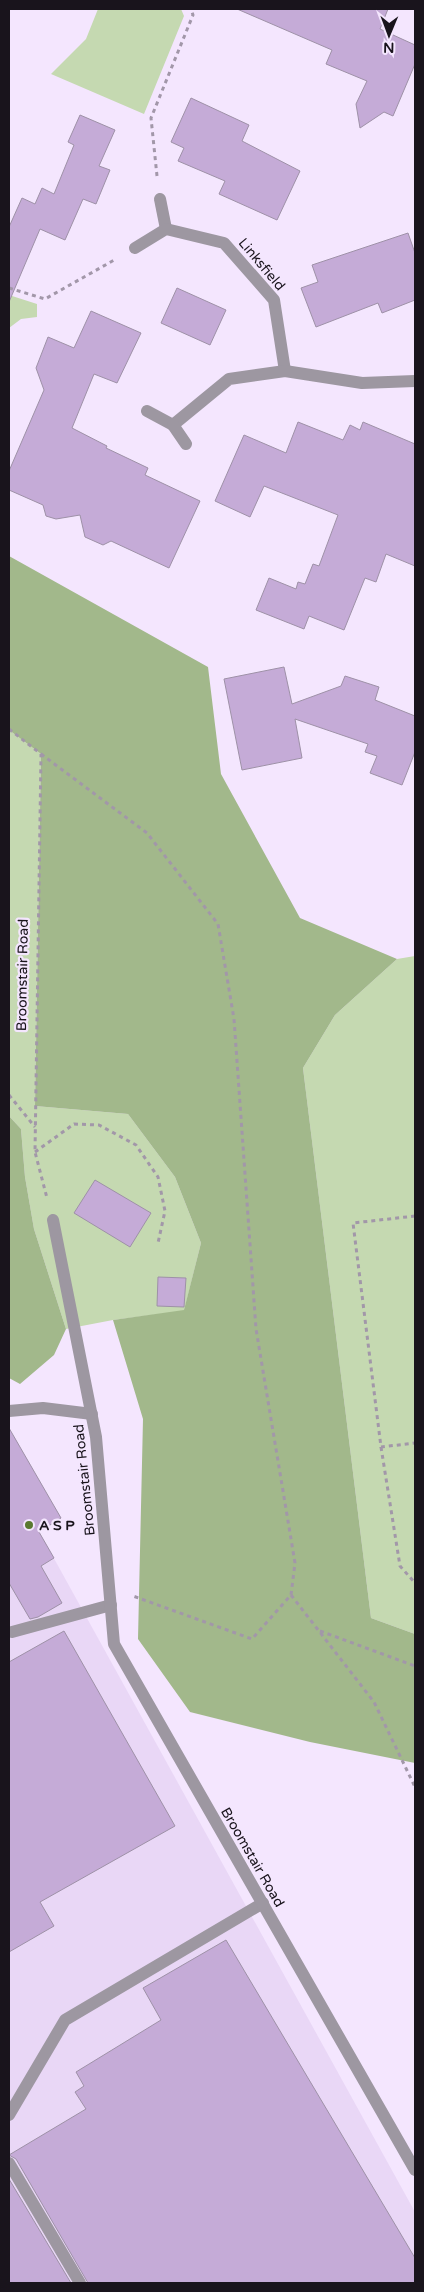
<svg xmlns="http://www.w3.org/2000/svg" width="424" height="2292" viewBox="0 0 424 2292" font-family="'Varela Round',sans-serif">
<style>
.built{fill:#e9d7f6}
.green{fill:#c5d9b1}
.forest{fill:#a2b88b}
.building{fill:#c5abd7;stroke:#9e91a7}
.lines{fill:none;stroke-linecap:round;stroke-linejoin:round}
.path{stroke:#a297a9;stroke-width:3;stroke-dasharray:4 4;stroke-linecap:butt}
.lane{stroke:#9d97a1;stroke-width:12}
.street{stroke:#9d97a1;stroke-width:12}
.poi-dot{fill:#5a7930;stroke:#f4e6fe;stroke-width:2}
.labels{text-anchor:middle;stroke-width:4.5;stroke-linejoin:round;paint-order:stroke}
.street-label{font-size:14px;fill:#19141c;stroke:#f4e6fe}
.poi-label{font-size:14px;font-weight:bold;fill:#19141c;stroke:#f4e6fe;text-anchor:start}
</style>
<rect width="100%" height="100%" fill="#f4e6fe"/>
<!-- built -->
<path class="built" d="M 9,1477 L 415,2212 L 415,2283 L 9,2283 Z"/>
<!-- green -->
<g class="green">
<path d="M 98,9 L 181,9 L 184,16 L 144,114 L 51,74 L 86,39 Z"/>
<path d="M 9,295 L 37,304 L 37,317 L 21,319 L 9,328 Z"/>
<path d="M 9,730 L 41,754 L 35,1106 L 128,1114 L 175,1177 L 201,1243 L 184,1311 L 113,1320 L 66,1329 L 34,1229 L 25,1177 L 21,1129 L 9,1116 Z"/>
<path d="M 415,956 L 415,1634 L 371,1618 L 303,1068 L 335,1015 L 397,959 Z"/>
</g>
<!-- forest -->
<g class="forest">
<path d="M 9,556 L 208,667 L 221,774 L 300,918 L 397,959 L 335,1015 L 303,1068 L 371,1618 L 415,1634 L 415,1763 L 310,1742 L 190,1712 L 138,1639 L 143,1419 L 113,1320 L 184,1310 L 201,1243 L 175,1177 L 128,1114 L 35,1106 L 41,754 L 9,730 Z"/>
<path d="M 9,1116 L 21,1129 L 25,1177 L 34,1229 L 66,1329 L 54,1355 L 20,1384 L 9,1378 Z"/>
</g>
<!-- building -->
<g class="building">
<path d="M 237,9 L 388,9 L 380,29 L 415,45 L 415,64 L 393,116 L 384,112 L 360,128 L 356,104 L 367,81 L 326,64 L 332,50 Z"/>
<path d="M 191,98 L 249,125 L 242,141 L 300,171 L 277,220 L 219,194 L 225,181 L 178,161 L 184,148 L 171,142 Z"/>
<path d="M 80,115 L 115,130 L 99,166 L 110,170 L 96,204 L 83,199 L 65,240 L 40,229 L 9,302 L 9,227 L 22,198 L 35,204 L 42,188 L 54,194 L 74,145 L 68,142 Z"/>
<path d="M 408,233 L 415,253 L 415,300 L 382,313 L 378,303 L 316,327 L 301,288 L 318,282 L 312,265 Z"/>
<path d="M 177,288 L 226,310 L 210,345 L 161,323 Z"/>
<path d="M 91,311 L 141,333 L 117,383 L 94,374 L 72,428 L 107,446 L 106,448 L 148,468 L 145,475 L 200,501 L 169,568 L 111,541 L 103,545 L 85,537 L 80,515 L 56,519 L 46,516 L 43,505 L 9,490 L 9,471 L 44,390 L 36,368 L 48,337 L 74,348 Z"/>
<path d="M 298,422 L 343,440 L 350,425 L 360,430 L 363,422 L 415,444 L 415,566 L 386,554 L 376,582 L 365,578 L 344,630 L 309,616 L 304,629 L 256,610 L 269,578 L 296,589 L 298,582 L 305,584 L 313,564 L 319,566 L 338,515 L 264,486 L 250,517 L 215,501 L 244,435 L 286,453 Z"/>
<path d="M 284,667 L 292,704 L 341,686 L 345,676 L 379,687 L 375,700 L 415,716 L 415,752 L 402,785 L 370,773 L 377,756 L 365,752 L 368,744 L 295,719 L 302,758 L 242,770 L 224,679 Z"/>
<path d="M 95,1180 L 151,1213 L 130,1247 L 74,1213 Z"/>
<path d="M 158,1277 L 186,1278 L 184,1307 L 157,1306 Z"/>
<path d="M 9,1428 L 61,1518 L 39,1532 L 54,1558 L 41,1566 L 62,1603 L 38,1617 L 30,1619 L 9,1583 Z"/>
<path d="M 64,1631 L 175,1826 L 40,1902 L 54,1926 L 9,1952 L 9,1662 Z"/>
<path d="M 226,1940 L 415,2258 L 415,2283 L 88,2283 L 16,2159 L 9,2155 L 86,2109 L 75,2092 L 84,2086 L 76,2072 L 161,2020 L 143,1988 Z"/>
<path d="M 9,2179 L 71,2283 L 9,2283 Z"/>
</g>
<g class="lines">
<!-- path -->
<g class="path">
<path d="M 157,176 L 151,118 L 193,15 L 191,9"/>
<path d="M 9,288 L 45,299 L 116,259"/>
<path d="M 9,729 L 41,754 L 35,1152 L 47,1198"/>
<path d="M 41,754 L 147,833 L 218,924 L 234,1019 L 256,1329 L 295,1563 L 291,1595 L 252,1639 L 133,1596"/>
<path d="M 9,1095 L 35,1127"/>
<path d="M 35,1152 L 74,1124 L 99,1125 L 136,1145 L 158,1177 L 165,1211 L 158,1243"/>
<path d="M 415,1216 L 353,1223 L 381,1447 L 415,1443"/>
<path d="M 381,1447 L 400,1566 L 415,1583"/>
<path d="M 291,1595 L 374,1702 L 415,1787"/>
<path d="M 320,1631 L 415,1666"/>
</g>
<!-- lane -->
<g class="lane">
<path d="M 9,1411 L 43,1408 L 92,1414"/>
<path d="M 12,1632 L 111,1605"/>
<path d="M 9,2115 L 65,2020 L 263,1903"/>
<path d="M 9,2163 L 80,2283"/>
</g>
<!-- street -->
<g class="street">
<path d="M 160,199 L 166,229"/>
<path d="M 135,248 L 166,229 L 224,243 L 274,300 L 285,371"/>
<path d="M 147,411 L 173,425 L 229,379 L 285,371 L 362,383 L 415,381"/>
<path d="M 173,425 L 186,444"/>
<path d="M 53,1220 L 96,1437 L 114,1644 L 415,2170"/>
</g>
</g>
<!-- markers -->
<circle class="poi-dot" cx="29" cy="1525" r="5"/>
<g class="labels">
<!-- street labels -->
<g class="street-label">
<text transform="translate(262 264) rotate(50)" y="5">Linksfield</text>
<text transform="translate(22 975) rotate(-89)" y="5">Broomstair Road</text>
<text transform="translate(84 1480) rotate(-96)" y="5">Broomstair Road</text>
<text transform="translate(253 1857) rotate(60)" y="5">Broomstair Road</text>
</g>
<!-- poi labels -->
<g class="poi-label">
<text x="39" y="1530">A S P</text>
</g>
</g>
<!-- border -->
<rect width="424" height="2292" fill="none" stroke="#19141c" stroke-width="20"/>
<!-- north arrow -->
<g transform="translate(389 35) rotate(181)" stroke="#f4e6fe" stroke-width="4" paint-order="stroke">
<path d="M0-4L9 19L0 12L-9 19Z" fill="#19141c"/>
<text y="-8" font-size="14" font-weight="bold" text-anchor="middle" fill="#19141c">N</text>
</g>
</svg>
